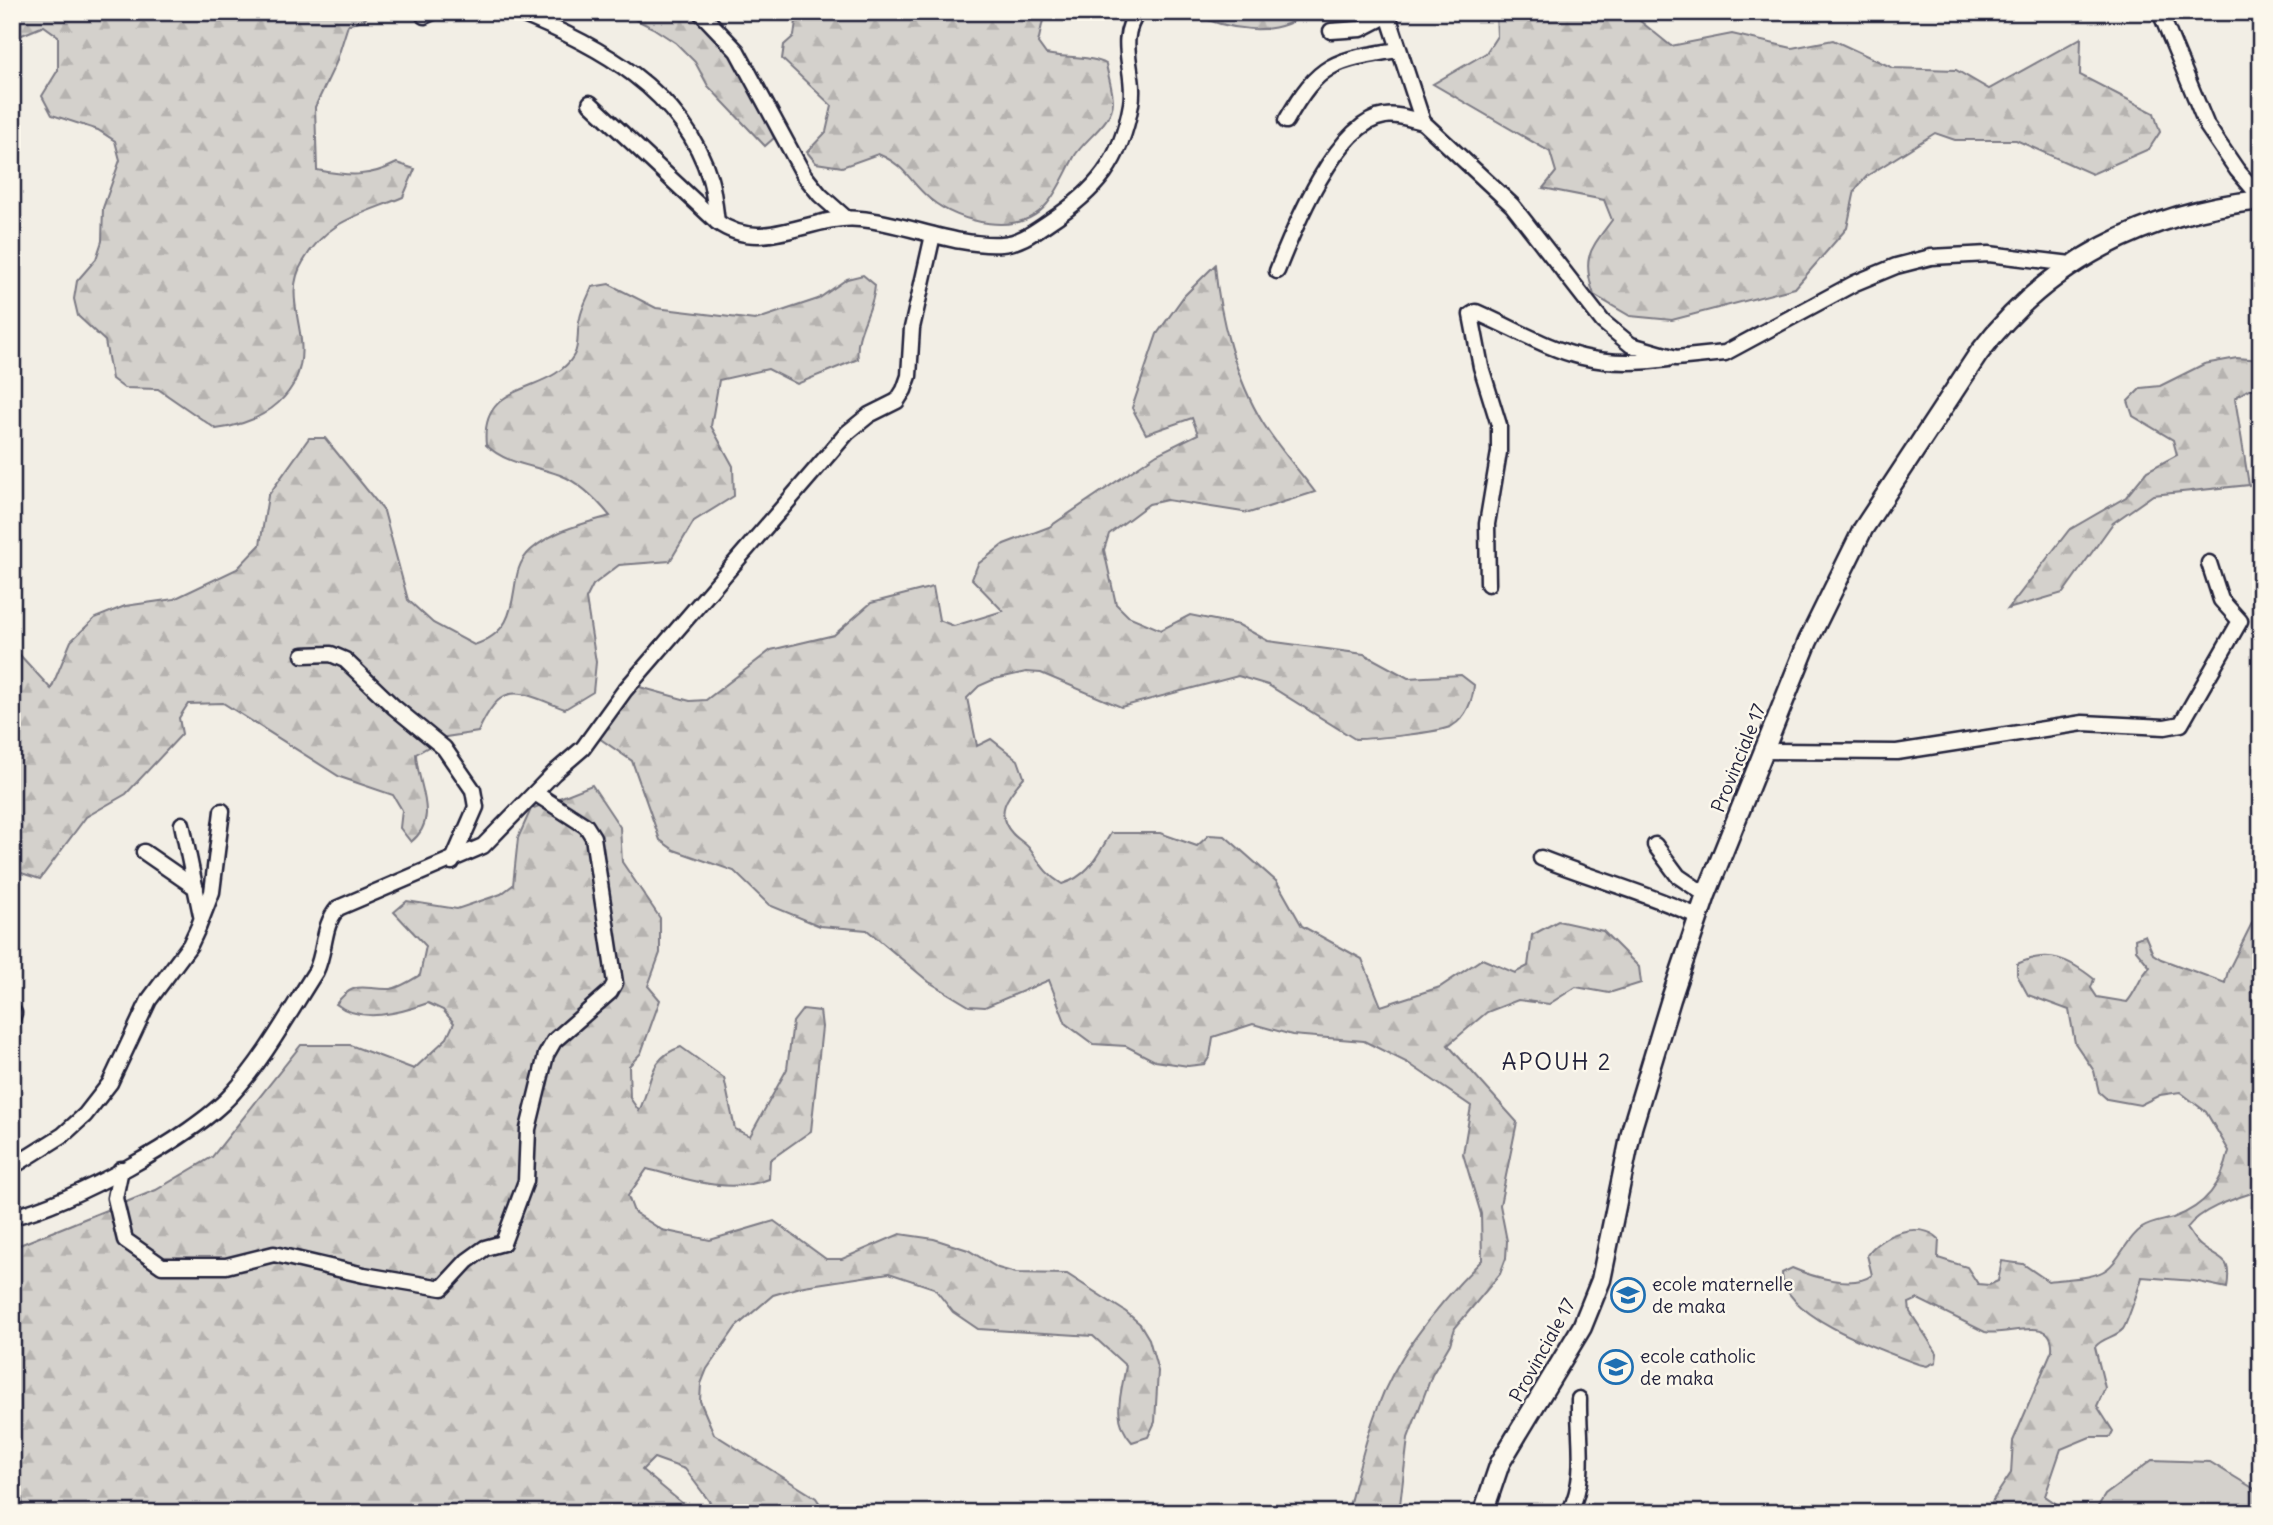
<svg xmlns="http://www.w3.org/2000/svg" width="2273" height="1525" viewBox="0 0 2273 1525" font-family="Delius,sans-serif">
<style>
.green{fill:#d4d1cc;stroke:#7b7a84;stroke-width:2}
.forest{fill:url(#forest-firs);stroke:#7b7a84;stroke-width:2}
.lines{fill:none;stroke-linecap:round;stroke-linejoin:round}
.minor-casing{stroke:#22223b;stroke-width:19}
.major-casing{stroke:#22223b;stroke-width:23}
.minor{stroke:#fbf7ec;stroke-width:14}
.major{stroke:#fbf7ec;stroke-width:18}
.labels{text-anchor:middle;stroke-width:5;stroke-linejoin:round;paint-order:stroke}
.street-label{font-size:19px;fill:#22223b;stroke:#fbf7ec}
.poi-label{font-size:19px;fill:#22223b;stroke:#fbf7ec;text-anchor:start}
.quarter-label{font-size:23px;letter-spacing:2px;fill:#22223b;stroke:#fbf7ec}
</style>
<defs>
<pattern id="forest-firs" width="22" height="20" patternUnits="userSpaceOnUse" patternTransform="scale(1.75)"><rect width="22" height="20" fill="#d4d1cc"/><path d="M5 1l3.5 6h-7zM16 11l3.5 6h-7z" fill="#b6b3b0"/></pattern>
</defs>
<rect width="100%" height="100%" fill="#f2eee5"/>
<filter id="ink" filterUnits="userSpaceOnUse"><feTurbulence type="fractalNoise" baseFrequency=".0143" numOctaves="2"/><feDisplacementMap in="SourceGraphic" scale="14" xChannelSelector="R" yChannelSelector="G"/><feConvolveMatrix kernelMatrix="1 2 1 2 8 2 1 2 1" color-interpolation-filters="sRGB"/></filter>
<g filter="url(#ink)">
<!-- green -->
<path class="green" d="M 2152,1460 L 2210,1462 L 2261,1493 L 2261,1513 L 2094,1513 L 2105,1495 Z"/>
<!-- forest -->
<g class="forest">
<path d="M 12,12 L 370,12 L 365,19 L 348,25 L 336,63 L 315,107 L 317,170 C 348,176 368,178 397,163 L 415,169 L 403,197 C 361,215 328,219 303,262 C 287,288 298,313 301,340 C 307,395 263,423 216,429 L 158,389 L 124,388 L 112,379 L 105,341 L 78,316 L 74,299 L 77,281 L 96,259 L 102,241 L 103,208 L 120,160 L 115,141 L 98,130 L 52,115 L 42,96 L 58,70 L 58,36 L 44,26 L 12,39 Z"/>
<path d="M 620,12 L 693,12 L 746,71 L 774,138 L 765,146 L 708,86 L 695,62 L 676,43 L 653,28 Z"/>
<path d="M 786,12 L 1067,12 L 1043,20 L 1038,43 L 1046,54 C 1064,58 1093,56 1106,64 C 1108,76 1113,90 1113,101 C 1113,123 1084,139 1074,157 C 1066,172 1058,191 1047,204 C 1019,238 959,223 930,199 C 909,182 907,166 878,154 L 842,167 L 816,163 L 807,152 L 826,132 L 832,106 L 782,59 L 784,45 L 794,36 L 796,21 Z"/>
<path d="M 1189,12 L 1306,12 C 1277,40 1224,29 1189,12 Z"/>
<path d="M 1496,12 L 1629,12 L 1671,46 L 1732,34 L 1792,48 L 1833,40 L 1893,68 L 1956,70 L 1989,89 L 2081,38 L 2080,75 L 2154,113 L 2160,132 L 2149,149 L 2092,174 L 2016,140 L 1955,140 L 1935,133 L 1867,176 L 1855,190 L 1847,228 L 1795,288 L 1672,320 L 1630,316 L 1594,295 C 1581,257 1590,250 1612,220 L 1604,200 L 1543,188 L 1556,172 L 1550,152 L 1433,84 L 1486,53 L 1497,36 Z"/>
<path d="M 1215,265 C 1219,315 1236,380 1263,423 C 1278,447 1298,469 1315,492 L 1249,513 L 1167,500 L 1149,504 L 1109,534 L 1104,550 L 1116,604 L 1128,616 L 1161,630 L 1190,615 L 1239,625 L 1268,641 L 1364,654 L 1408,678 L 1461,675 L 1474,685 C 1473,700 1466,718 1452,726 C 1439,733 1371,739 1355,739 L 1268,685 L 1238,676 L 1121,707 L 1041,673 L 1026,672 L 995,679 L 979,686 L 967,698 L 977,746 L 991,739 L 1018,760 L 1024,777 C 1009,795 993,812 1012,833 C 1017,839 1024,842 1029,848 C 1040,863 1045,874 1062,884 C 1089,876 1097,856 1111,833 L 1160,833 L 1197,846 L 1209,835 L 1225,836 L 1277,882 L 1302,926 L 1362,959 L 1381,1006 L 1440,987 L 1482,959 L 1515,973 L 1528,966 L 1532,935 L 1558,921 L 1603,931 L 1639,967 L 1641,983 L 1609,993 L 1576,987 L 1549,1004 L 1518,1000 L 1487,1012 L 1448,1045 L 1517,1122 L 1500,1205 L 1507,1241 L 1506,1258 L 1500,1274 L 1455,1328 L 1450,1344 L 1432,1375 L 1408,1438 L 1399,1513 L 1347,1513 C 1357,1478 1364,1442 1377,1409 C 1396,1355 1442,1300 1482,1260 L 1481,1214 L 1463,1154 L 1471,1106 L 1408,1063 L 1364,1041 L 1292,1035 L 1253,1024 L 1213,1037 L 1210,1056 L 1205,1064 L 1188,1066 L 1155,1061 L 1126,1046 L 1093,1044 L 1066,1024 L 1049,980 L 985,1007 L 969,1006 L 929,982 L 867,930 L 820,926 L 769,905 L 734,871 L 674,850 L 660,840 L 632,761 L 599,738 L 636,686 L 690,701 L 706,700 L 771,650 L 834,635 L 871,603 L 933,587 L 939,620 L 954,626 L 1003,611 L 972,579 L 978,564 L 1004,544 L 1049,527 L 1157,454 L 1198,434 L 1192,418 L 1146,434 L 1132,408 L 1157,334 L 1184,296 Z"/>
<path d="M 863,275 L 875,285 C 874,312 854,332 858,359 L 797,384 L 768,369 L 719,380 L 711,426 L 733,466 L 734,496 L 694,521 L 670,561 L 619,565 L 593,585 L 586,599 L 596,662 L 593,692 L 565,709 C 517,691 503,678 478,732 L 446,737 L 416,754 C 417,785 441,818 411,842 L 400,828 L 402,810 L 393,795 L 340,777 L 223,703 L 188,704 L 179,718 L 182,734 L 126,794 L 86,817 L 40,879 L 12,870 L 12,665 L 19,654 L 51,689 L 71,641 L 95,618 L 125,606 L 174,599 L 237,569 L 260,545 L 268,496 L 309,438 L 325,438 L 384,511 L 408,600 L 433,623 L 474,645 C 531,626 501,576 531,550 C 554,530 582,524 610,516 C 597,500 581,483 560,475 C 534,465 507,465 486,445 C 479,378 551,396 574,355 C 580,345 576,329 580,318 C 582,307 588,297 592,287 L 609,284 L 656,308 L 755,320 L 818,299 L 847,279 Z"/>
<path d="M 2237,358 L 2261,360 L 2261,389 L 2249,389 L 2235,398 L 2249,485 L 2153,495 L 2113,523 L 2063,593 L 2008,609 L 2069,530 L 2126,497 L 2147,471 L 2177,455 L 2173,440 L 2133,416 L 2128,401 L 2141,388 L 2160,386 L 2204,364 Z"/>
<path d="M 592,785 L 620,827 L 622,862 L 660,918 L 660,953 L 648,986 L 660,1000 L 641,1053 L 629,1066 L 630,1098 L 639,1111 C 653,1083 647,1058 681,1047 L 724,1078 L 735,1129 L 750,1136 L 787,1069 L 793,1022 L 803,1009 L 820,1011 L 822,1027 L 811,1131 L 770,1160 L 769,1179 C 728,1195 688,1179 647,1169 L 628,1196 L 634,1212 L 662,1230 L 710,1240 L 774,1221 L 826,1259 L 842,1259 L 900,1234 L 934,1239 L 968,1250 L 998,1268 L 1016,1273 L 1067,1274 L 1126,1312 L 1140,1324 L 1149,1339 L 1158,1371 L 1155,1422 L 1148,1437 L 1132,1442 C 1111,1419 1121,1394 1126,1366 L 1093,1336 L 978,1329 L 953,1312 L 934,1288 L 889,1273 L 804,1286 L 773,1295 L 736,1327 L 707,1369 L 701,1384 L 700,1401 L 714,1434 L 816,1498 L 826,1513 L 718,1513 L 685,1469 L 654,1458 L 642,1470 L 694,1513 L 25,1513 L 12,1458 L 12,1248 L 156,1190 L 212,1157 L 301,1045 L 350,1045 L 414,1069 L 447,1038 L 454,1023 L 443,1010 L 428,1003 C 400,1013 361,1024 336,1004 C 355,979 363,990 390,989 C 400,988 412,980 420,975 L 426,946 L 394,912 L 407,901 L 457,909 L 501,894 L 513,885 L 518,838 L 531,809 Z"/>
<path d="M 2261,905 L 2261,1020 L 2257,1023 L 2256,1033 L 2261,1042 L 2261,1190 C 2237,1198 2203,1207 2187,1228 C 2191,1234 2195,1242 2201,1246 C 2222,1263 2232,1256 2227,1288 L 2194,1281 L 2142,1277 C 2141,1282 2126,1326 2123,1329 C 2115,1338 2103,1337 2095,1347 L 2105,1388 L 2097,1406 L 2113,1431 L 2110,1437 L 2090,1437 L 2061,1449 L 2045,1496 L 2070,1513 L 1989,1513 L 1993,1500 L 2011,1473 L 2013,1441 L 2052,1350 C 2055,1313 2007,1337 1985,1332 L 1918,1299 L 1909,1303 L 1910,1312 L 1937,1353 L 1936,1362 L 1927,1366 L 1918,1364 C 1883,1351 1781,1316 1782,1273 L 1792,1268 C 1813,1277 1853,1289 1872,1275 L 1867,1255 C 1881,1234 1920,1220 1939,1239 L 1938,1258 L 1967,1267 L 1978,1284 L 1989,1285 L 1998,1281 L 2002,1261 L 2023,1264 L 2048,1281 C 2065,1278 2092,1280 2107,1269 C 2121,1259 2126,1239 2142,1228 C 2151,1222 2163,1221 2173,1218 C 2206,1206 2222,1184 2229,1151 L 2206,1112 L 2180,1092 L 2160,1095 L 2140,1105 L 2107,1099 L 2099,1092 L 2094,1071 L 2075,1043 L 2069,1010 L 2028,995 L 2017,975 L 2017,964 C 2049,949 2069,959 2094,979 L 2091,988 L 2097,997 L 2127,1002 C 2137,991 2139,977 2150,967 L 2136,950 L 2135,939 L 2145,935 L 2153,954 L 2161,959 L 2225,983 L 2228,971 Z"/>
</g>
<g class="lines">
<!-- minor casing -->
<g class="minor-casing">
<g id="minor">
<path d="M 516,12 C 597,44 683,90 710,179 C 714,192 715,208 717,222"/>
<path d="M 700,12 L 737,51 L 804,175 L 820,195 L 846,218"/>
<path d="M 1387,12 L 1423,122 L 1512,205 L 1603,322 L 1631,345 L 1676,358 L 1725,353 L 1855,283 L 1896,266 L 1931,257 L 1989,254 L 2071,264"/>
<path d="M 2160,12 L 2207,126 L 2237,170 L 2261,198"/>
<path d="M 424,16 L 433,12"/>
<path d="M 1331,31 L 1361,29 L 1388,15"/>
<path d="M 590,103 L 717,222 C 763,255 810,214 860,219 C 907,223 954,247 1002,244 C 1020,243 1034,232 1049,222 C 1096,191 1121,162 1131,104 C 1137,72 1115,41 1138,12"/>
<path d="M 1286,121 C 1319,62 1335,60 1398,50"/>
<path d="M 1277,271 C 1293,231 1336,122 1385,116 C 1397,114 1411,119 1423,122"/>
<path d="M 1488,584 L 1487,524 L 1499,452 L 1499,425 L 1481,367 L 1471,315 L 1476,312 C 1552,346 1580,371 1668,359"/>
<path d="M 303,655 L 331,654 L 345,660 L 394,707 L 444,748 L 473,790 L 476,807 L 452,862"/>
<path d="M 1762,751 L 1897,752 L 2083,723 L 2165,727 L 2181,724 L 2240,621 L 2221,600 L 2209,563"/>
<path d="M 182,824 L 201,915"/>
<path d="M 1655,845 L 1678,876 L 1706,895"/>
<path d="M 144,852 L 196,888"/>
<path d="M 1541,858 C 1593,879 1648,893 1699,917"/>
<path d="M 12,1019 L 14,1013"/>
<path d="M 12,1167 L 63,1135 L 85,1115 L 110,1083 L 149,1000 L 190,945 L 198,928 L 212,892 L 222,811"/>
<path d="M 121,1169 L 115,1198 L 125,1240 L 162,1266 L 226,1266 L 274,1254 L 364,1275 L 442,1288 L 467,1261 L 485,1248 L 503,1243 L 526,1181 L 528,1129 L 546,1055 L 554,1041 L 610,992 L 615,983 L 593,837 L 586,826 L 535,793"/>
<path d="M 12,1217 C 69,1204 192,1138 231,1095 C 265,1058 289,1013 316,971 C 326,950 322,926 338,908 L 483,846 L 554,773 L 583,748 L 625,690 L 847,433 L 869,415 L 897,401 L 904,390 L 909,376 L 912,328 L 933,235"/>
<path d="M 1569,1513 C 1588,1476 1578,1439 1579,1399"/>
</g>
</g>
<!-- major casing -->
<g class="major-casing">
<path id="major" d="M 1483,1513 L 1500,1463 L 1582,1327 L 1601,1280 L 1632,1128 L 1671,999 L 1706,895 L 1808,641 L 1863,529 L 1979,353 C 2048,261 2148,212 2261,200"/>
</g>
<!-- minor -->
<use href="#minor" class="minor"/>
<!-- major -->
<use href="#major" class="major"/>
</g>
</g>
<!-- icons -->
<defs>
<g id="school-ring" transform="scale(1.75)"><circle r="9.5" fill="#fbf7ec" stroke="#1f6fb2" stroke-width="1.5"/><path d="M0-5L7-2L0 1L-7-2ZM-4 1L0 2.5L4 1V4Q0 6-4 4Z" fill="#1f6fb2"/></g>
</defs>
<g fill-rule="evenodd">
<use href="#school-ring" x="1628" y="1295"/>
<use href="#school-ring" x="1616" y="1367"/>
</g>
<g class="labels">
<!-- street labels -->
<g class="street-label">
<text transform="translate(1738 758) rotate(-68)" y="7">Provinciale 17</text>
<text transform="translate(1542 1350) rotate(-61)" y="7">Provinciale 17</text>
</g>
<!-- poi labels -->
<g class="poi-label">
<text x="1652" y="1291">ecole maternelle<tspan x="1652" dy="22">de maka</tspan></text>
<text x="1640" y="1363">ecole catholic<tspan x="1640" dy="22">de maka</tspan></text>
</g>
<!-- quarter labels -->
<g class="quarter-label">
<text x="1557" y="1070">APOUH 2</text>
</g>
</g>
<!-- margin -->
<rect width="2273" height="1525" fill="none" stroke="#fbf7ec" stroke-width="42"/>
<rect x="21" y="21" width="2231" height="1483" fill="none" stroke="#22223b" stroke-width="2.5" filter="url(#ink)"/>
</svg>
